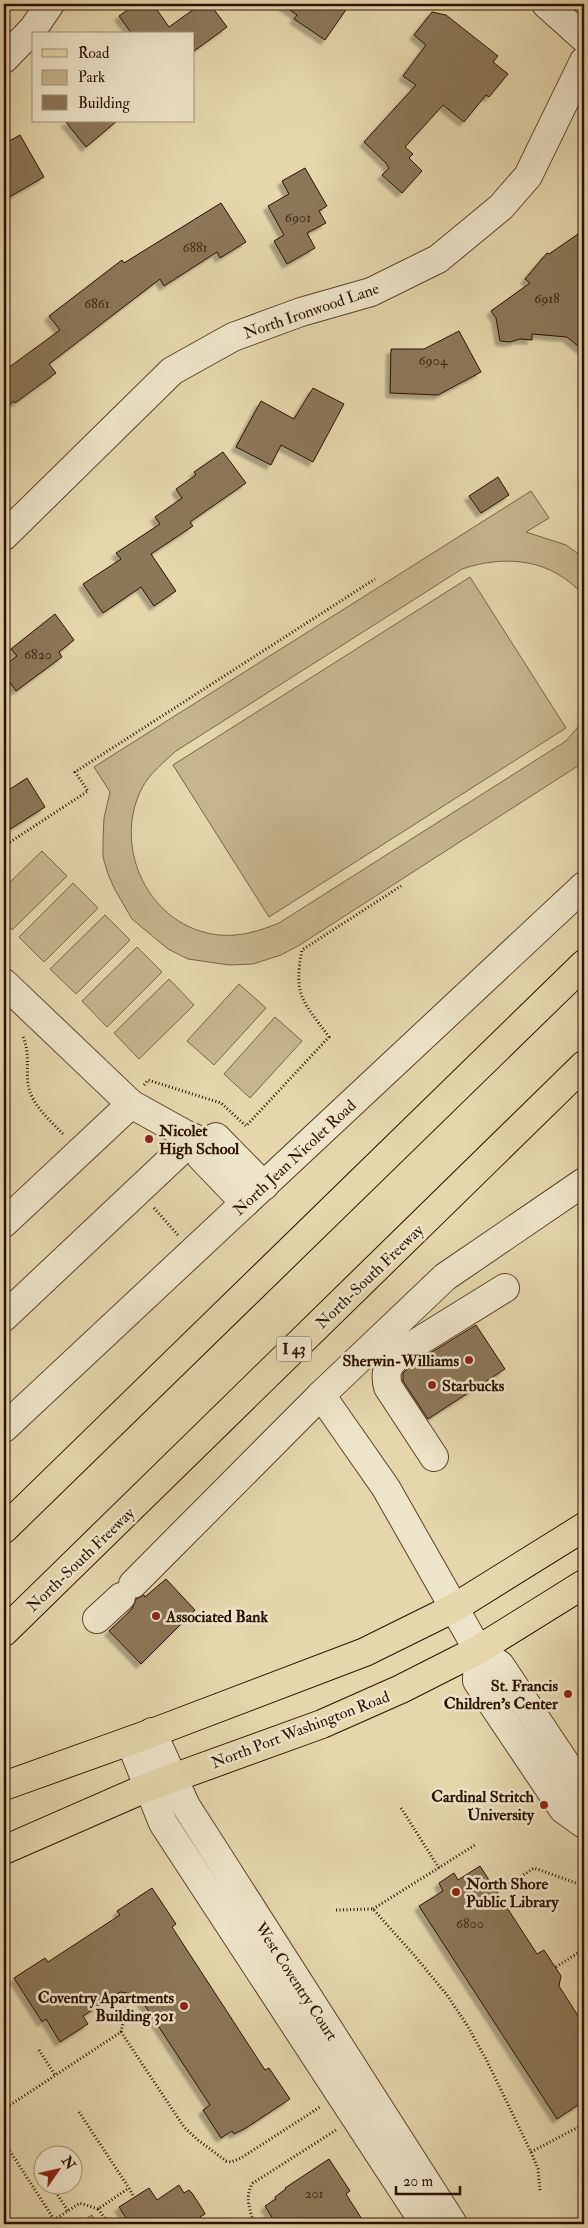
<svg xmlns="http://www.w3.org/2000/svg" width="588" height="2228" viewBox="0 0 588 2228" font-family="'IM FELL Double Pica',serif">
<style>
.green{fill:#c6b58f;stroke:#796348}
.building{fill:#8c7759;stroke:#2c1100;filter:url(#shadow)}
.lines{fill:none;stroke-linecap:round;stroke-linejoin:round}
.minor-casing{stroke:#5a422b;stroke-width:30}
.major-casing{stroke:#2c1100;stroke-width:30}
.highway-casing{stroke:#2c1100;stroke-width:30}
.path{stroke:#2c1100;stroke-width:3;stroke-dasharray:1 2.5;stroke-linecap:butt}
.minor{stroke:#eee4c9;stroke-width:28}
.major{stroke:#e5d6ac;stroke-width:28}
.highway{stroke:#e5d6ac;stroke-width:28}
.poi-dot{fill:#8f2418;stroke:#eee4c9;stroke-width:2}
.labels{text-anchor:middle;stroke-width:5;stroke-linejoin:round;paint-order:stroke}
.number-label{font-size:14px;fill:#442a16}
.shield{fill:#eee4c9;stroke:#66503c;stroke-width:1}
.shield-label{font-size:15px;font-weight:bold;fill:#2c1100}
.street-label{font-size:16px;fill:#2c1100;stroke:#eee4c9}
.poi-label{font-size:16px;font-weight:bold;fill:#2c1100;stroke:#eee4c9;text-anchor:start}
</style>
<defs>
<filter id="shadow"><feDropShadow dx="-4.5" dy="4.5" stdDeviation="1" flood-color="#0004"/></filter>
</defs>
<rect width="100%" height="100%" fill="#e5d6ac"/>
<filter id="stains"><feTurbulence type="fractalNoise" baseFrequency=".004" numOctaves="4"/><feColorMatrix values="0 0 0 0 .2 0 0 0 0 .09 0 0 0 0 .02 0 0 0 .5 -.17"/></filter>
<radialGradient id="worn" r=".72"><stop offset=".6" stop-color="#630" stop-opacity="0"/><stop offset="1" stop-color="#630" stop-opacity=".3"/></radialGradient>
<!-- green -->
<g class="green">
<path d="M 531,491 L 549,518 L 526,532 L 566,545 L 584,558 L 584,596 C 552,559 507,554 462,569 L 176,751 C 164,762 150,773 142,788 C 111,848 150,928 219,935 C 240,937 259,931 279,923 L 566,741 L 584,720 L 584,762 L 298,946 L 281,955 L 253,964 L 229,965 L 188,959 L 168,949 L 132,919 L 114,888 L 108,874 L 103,857 L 103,839 L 104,818 L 110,792 L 94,767 Z"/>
<path d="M 470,577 L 566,728 L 269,917 L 173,765 Z"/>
<path d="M 42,851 L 67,876 L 12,930 L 4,921 L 4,888 Z"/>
<path d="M 73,883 L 98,908 L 44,962 L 19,937 Z"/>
<path d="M 105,915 L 130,940 L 76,994 L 50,969 Z"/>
<path d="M 137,947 L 162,972 L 107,1027 L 82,1001 Z"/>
<path d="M 169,979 L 194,1005 L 139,1059 L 114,1033 Z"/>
<path d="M 239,984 L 266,1008 L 214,1065 L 187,1041 Z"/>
<path d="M 275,1017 L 302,1041 L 250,1098 L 224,1074 Z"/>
<path d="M 92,2215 L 98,2224 L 77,2224 Z"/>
</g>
<!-- building -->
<g class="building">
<path d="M 136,4 L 153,4 L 169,27 L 201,4 L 210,4 L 227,27 L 194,51 L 194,34 L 132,34 L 119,16 Z"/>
<path d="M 281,4 L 350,4 L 325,40 L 294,19 L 297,15 Z"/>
<path d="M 432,12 L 446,15 L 498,56 L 493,62 L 508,74 L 489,97 L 486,95 L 464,122 L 443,105 L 405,147 L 413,154 L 409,158 L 422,171 L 402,193 L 382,175 L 389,168 L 386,163 L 364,142 L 416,85 L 403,76 L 426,45 L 414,35 Z"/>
<path d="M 65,121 L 117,121 L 86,147 Z"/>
<path d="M 20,135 L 44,177 L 4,200 L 4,144 Z"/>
<path d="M 305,168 L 327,206 L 319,211 L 326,223 L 307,233 L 315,248 L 287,264 L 274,241 L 284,235 L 268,206 L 289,194 L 282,181 Z"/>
<path d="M 221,203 L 246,242 L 220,258 L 217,252 L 164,286 L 160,279 L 49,364 L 56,373 L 15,403 L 14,401 L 4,409 L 4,371 L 60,330 L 49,316 L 122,260 L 124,263 Z"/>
<path d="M 584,230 L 584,351 L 567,337 L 532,334 L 532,340 L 520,339 L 510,342 L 500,341 L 496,318 L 491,311 L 530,283 L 525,279 L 547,253 L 549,254 Z"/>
<path d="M 459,331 L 481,372 L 438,395 L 390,393 L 391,349 L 424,349 Z"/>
<path d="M 313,388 L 344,404 L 313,462 L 281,445 L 271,465 L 236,447 L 261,401 L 294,419 Z"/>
<path d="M 223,452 L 246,483 L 190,522 L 193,526 L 151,554 L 176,591 L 154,606 L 141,587 L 103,613 L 83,584 L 121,559 L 116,553 L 160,524 L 155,517 L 182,498 L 176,489 L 196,475 L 194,472 Z"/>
<path d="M 498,477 L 509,495 L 481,513 L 469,496 Z"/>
<path d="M 55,614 L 74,640 L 59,652 L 62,657 L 16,691 L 4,674 L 4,666 L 17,656 L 11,649 Z"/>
<path d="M 27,778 L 45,807 L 4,833 L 4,793 Z"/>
<path d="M 476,1325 L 505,1369 L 428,1419 L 403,1381 L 403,1373 L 414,1363 Z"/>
<path d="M 166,1579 L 195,1610 L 141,1664 L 109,1631 L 132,1609 L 136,1599 L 144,1595 L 145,1597 Z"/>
<path d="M 480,1866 L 537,1954 L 544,1950 L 561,1976 L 559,1986 L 584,2025 L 584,2101 L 557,2119 L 419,1906 L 443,1891 L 439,1883 L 454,1873 L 458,1880 Z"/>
<path d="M 152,1888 L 176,1924 L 172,1927 L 265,2070 L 269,2068 L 290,2099 L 246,2128 L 234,2134 L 232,2131 L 221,2138 L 203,2110 L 210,2105 L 138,1995 L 120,1992 L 83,2016 L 88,2024 L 60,2042 L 46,2019 L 42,2022 L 14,1978 L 45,1958 L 48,1962 L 120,1915 L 117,1911 Z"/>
<path d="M 329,2159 L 350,2191 L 346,2194 L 365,2224 L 276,2224 L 265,2206 L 276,2199 L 275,2197 L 286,2189 L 285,2188 Z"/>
<path d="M 179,2185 L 184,2193 L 189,2190 L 192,2193 L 203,2210 L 205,2214 L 200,2217 L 204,2224 L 130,2224 L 119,2207 L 149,2188 L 157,2200 Z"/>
</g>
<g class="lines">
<!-- minor casing -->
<g class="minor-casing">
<g id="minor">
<path d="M 546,4 L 584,38"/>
<path d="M 4,59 L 33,29 L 50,4"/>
<path d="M 4,536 L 172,371 L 233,337 L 301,312 L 371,292 L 438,259 L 501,207 L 528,176 L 584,61"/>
<path d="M 4,983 L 131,1104 L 203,1144"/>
<path d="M 245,1203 L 201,1157 L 203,1144 L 216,1137 L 264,1186"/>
<path d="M 4,1223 L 131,1104"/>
<path d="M 4,1317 L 194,1138"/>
<path d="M 321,1395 L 386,1488 L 478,1650 L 500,1665 L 584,1791"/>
<path d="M 4,1428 L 584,886"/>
<path d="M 434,1457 L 388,1387 C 383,1368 391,1361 405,1350 L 505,1288"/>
<path d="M 133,1584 L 321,1395 L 445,1277 L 584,1182"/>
<path d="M 97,1619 L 121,1597"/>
<path d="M 478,1650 L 477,1681 L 563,1809 L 584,1824"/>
<path d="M 152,1732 L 186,1806 L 453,2224"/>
<path d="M 130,1741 L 163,1823 L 425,2224"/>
</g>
</g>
<!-- major casing -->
<g class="major-casing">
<g id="major">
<path d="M 4,1786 L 160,1730 L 365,1652 L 454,1608 L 584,1527"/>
<path d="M 4,1850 L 148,1787 L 322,1724 L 401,1689 L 478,1650 L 584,1584"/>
</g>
</g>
<!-- highway casing -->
<g class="highway-casing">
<g id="highway">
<path d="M 4,1529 L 584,964"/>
<path d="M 4,1632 L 584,1065"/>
</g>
</g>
<!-- path -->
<g class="path">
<path d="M 4,846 L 88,791 L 75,772 L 375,579"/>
<path d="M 23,1037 C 30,1052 26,1067 28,1084 C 31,1105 50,1120 64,1135"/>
<path d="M 144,1085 L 148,1080 L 221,1103 L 246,1126 L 329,1037 C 303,1001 293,996 302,950 L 401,886"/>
<path d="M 154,1208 L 178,1235"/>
<path d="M 401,1808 L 439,1868"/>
<path d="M 497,1892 L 534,1868 L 576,1883"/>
<path d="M 373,1909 L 475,1845"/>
<path d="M 336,1910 L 373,1909 L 414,1955 L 447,1995 L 467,2025 L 487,2061 L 531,2152 L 538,2169 L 540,2191"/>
<path d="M 556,1967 L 584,1949"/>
<path d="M 121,2032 L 129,1994"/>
<path d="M 39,2050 L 55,2075"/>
<path d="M 4,2109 L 121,2032 L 184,2127 L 198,2140 L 226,2161 L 231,2162 L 241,2158 L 320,2107"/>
<path d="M 79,2112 L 129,2188"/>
<path d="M 4,2142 L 57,2224"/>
<path d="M 531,2152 L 584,2124"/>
<path d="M 52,2186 L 68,2211"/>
<path d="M 98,2209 L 107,2221 L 102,2224"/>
<path d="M 54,2220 L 80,2203 L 98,2209 L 129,2188 L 134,2197"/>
<path d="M 254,2224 C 250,2210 244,2196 253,2183 L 336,2130"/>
</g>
<!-- minor -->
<use href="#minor" class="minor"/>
<!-- major -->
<use href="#major" class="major"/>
<!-- highway -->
<use href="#highway" class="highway"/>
</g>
<!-- markers -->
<g class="poi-dot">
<circle cx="149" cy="1139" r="5"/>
<circle cx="469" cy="1360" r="5"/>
<circle cx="432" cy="1385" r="5"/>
<circle cx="156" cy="1616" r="5"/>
<circle cx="568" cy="1694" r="5"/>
<circle cx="544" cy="1805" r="5"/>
<circle cx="456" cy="1892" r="5"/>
<circle cx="184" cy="2006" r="5"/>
</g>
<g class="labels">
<!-- number labels -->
<g class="number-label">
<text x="298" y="222">6901</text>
<text x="195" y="252">6881</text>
<text x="547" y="303">6918</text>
<text x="97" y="308">6861</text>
<text x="433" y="365">6904</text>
<text x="38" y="659">6820</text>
<text x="470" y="1928">6800</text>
<text x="314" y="2198">201</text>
</g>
<!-- shield labels -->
<rect class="shield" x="276.5" y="1336.5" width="35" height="25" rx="4"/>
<g class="shield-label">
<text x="294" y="1354">I 43</text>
</g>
<!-- street labels -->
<g class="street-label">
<text transform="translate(311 310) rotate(-19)" y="6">North Ironwood Lane</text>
<text transform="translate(294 1157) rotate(-43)" y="6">North Jean Nicolet Road</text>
<text transform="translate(369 1276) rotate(-44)" y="6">North-South Freeway</text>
<text transform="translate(80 1559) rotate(-44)" y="6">North-South Freeway</text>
<text transform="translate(300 1729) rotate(-21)" y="6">North Port Washington Road</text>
<text transform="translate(297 1981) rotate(57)" y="6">West Coventry Court</text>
</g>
<!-- poi labels -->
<g class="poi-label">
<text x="159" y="1136">Nicolet<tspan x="159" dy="18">High School</tspan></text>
<text x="459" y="1366" text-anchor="end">Sherwin-Williams</text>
<text x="442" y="1391">Starbucks</text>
<text x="166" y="1622">Associated Bank</text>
<text x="558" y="1691" text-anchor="end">St. Francis<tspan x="558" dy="18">Children's Center</tspan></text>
<text x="534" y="1802" text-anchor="end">Cardinal Stritch<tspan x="534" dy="18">University</tspan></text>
<text x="466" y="1889">North Shore<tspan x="466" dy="18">Public Library</tspan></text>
<text x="174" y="2003" text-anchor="end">Coventry Apartments<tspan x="174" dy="18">Building 301</tspan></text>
</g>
</g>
<!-- margin -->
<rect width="588" height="2228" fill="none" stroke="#e5d6ac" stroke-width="20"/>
<rect x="5" y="5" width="578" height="2218" fill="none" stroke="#2c1100" stroke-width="2.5"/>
<rect x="10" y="10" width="568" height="2208" fill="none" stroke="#2c1100"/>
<!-- legend -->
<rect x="32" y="32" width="162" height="90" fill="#eee4c9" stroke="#a09079"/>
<rect x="42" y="49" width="25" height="8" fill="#e5d6ac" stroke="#a09079"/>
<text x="78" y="58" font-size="15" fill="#2c1100">Road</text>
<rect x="42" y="70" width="25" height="15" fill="#c6b58f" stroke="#a09079"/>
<text x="78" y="82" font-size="15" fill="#2c1100">Park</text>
<rect x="42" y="95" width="25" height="15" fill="#8c7759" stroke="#a09079"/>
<text x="78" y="108" font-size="15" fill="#2c1100">Building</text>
<!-- north arrow -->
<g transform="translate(58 2170) rotate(56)"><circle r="24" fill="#eee4c9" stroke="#a09079"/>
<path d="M0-4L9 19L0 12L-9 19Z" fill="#8f2418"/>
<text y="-8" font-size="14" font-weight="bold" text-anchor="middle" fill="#2c1100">N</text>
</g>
<!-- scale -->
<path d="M396 2186v8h64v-8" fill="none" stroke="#2c1100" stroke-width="2.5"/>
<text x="403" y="2186" font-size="15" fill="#2c1100" stroke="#eee4c9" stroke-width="4" paint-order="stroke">20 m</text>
<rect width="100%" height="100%" filter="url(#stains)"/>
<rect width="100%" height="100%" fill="url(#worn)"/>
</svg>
